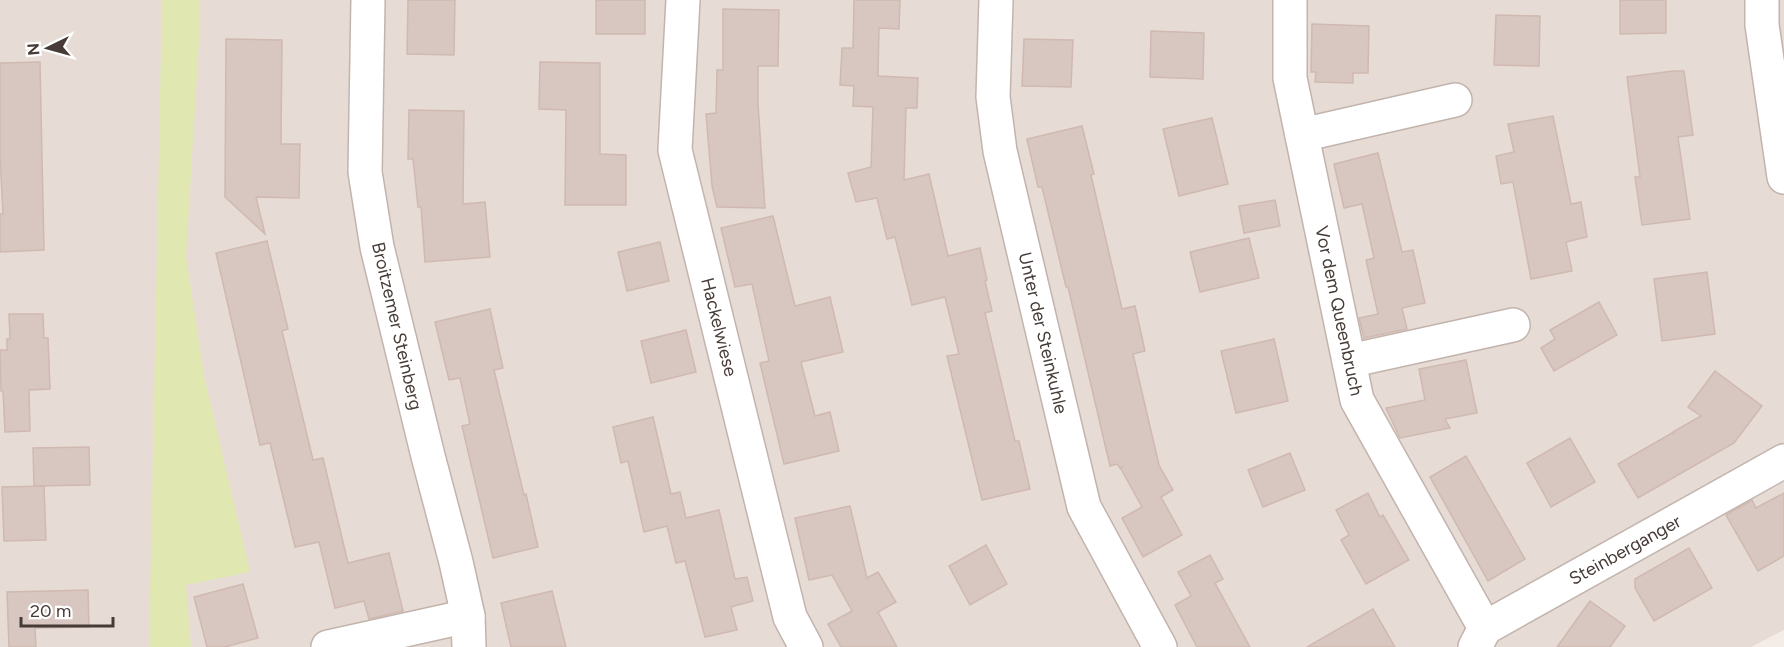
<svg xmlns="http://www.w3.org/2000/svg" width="1784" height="647" viewBox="0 0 1784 647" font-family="Figtree,sans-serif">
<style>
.residential{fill:#e7dcd5}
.green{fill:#e0e7b0}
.building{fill:#d8c6c0;stroke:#cfb9b0;stroke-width:1.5}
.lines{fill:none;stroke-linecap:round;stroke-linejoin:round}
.minor-casing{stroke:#c2b4ad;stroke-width:36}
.minor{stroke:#fff;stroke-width:33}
.labels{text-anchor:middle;stroke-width:4.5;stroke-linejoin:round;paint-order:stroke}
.street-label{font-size:18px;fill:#463b36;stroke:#fff}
</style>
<rect width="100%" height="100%" fill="#f3ece7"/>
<!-- residential -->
<path class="residential" d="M 0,0 L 1784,0 L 1784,630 L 1751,647 L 0,647 Z"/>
<!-- green -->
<path class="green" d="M 162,0 L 200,0 L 200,24 L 186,256 L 204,376 L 250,572 L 186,585 L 191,647 L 149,647 Z"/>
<!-- building -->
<g class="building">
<path d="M 408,0 L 455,0 L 454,55 L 407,54 Z"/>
<rect x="596" y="0" width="49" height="34"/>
<path d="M 854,0 L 900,0 L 899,29 L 879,28 L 878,76 L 918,78 L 917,108 L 906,108 L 904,180 L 929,174 L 948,256 L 980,248 L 987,280 L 985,281 L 992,311 L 985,313 L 1015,441 L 1019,441 L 1030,489 L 982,500 L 947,356 L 959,354 L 945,297 L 912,305 L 895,237 L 887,239 L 877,198 L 856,202 L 848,173 L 871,167 L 873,107 L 853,106 L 854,86 L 840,85 L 842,48 L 853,48 Z"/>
<path d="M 1620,0 L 1666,0 L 1666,33 L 1620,34 Z"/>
<path d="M 723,9 L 779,10 L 778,66 L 758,66 L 758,104 L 765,208 L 717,207 L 712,186 L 706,114 L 716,113 L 717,70 L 723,70 Z"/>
<path d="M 1496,15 L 1540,16 L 1539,66 L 1494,65 Z"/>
<path d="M 1312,24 L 1369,26 L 1368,73 L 1353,73 L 1353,83 L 1315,82 L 1316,72 L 1311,72 Z"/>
<path d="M 1151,31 L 1204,33 L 1203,79 L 1150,77 Z"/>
<path d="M 226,39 L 282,40 L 281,144 L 300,144 L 299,198 L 256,197 L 265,234 L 225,197 Z"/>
<path d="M 1024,39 L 1073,40 L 1071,87 L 1022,86 Z"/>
<path d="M 40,62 L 44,250 L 0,252 L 0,214 L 3,214 L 0,157 L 0,63 Z"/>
<path d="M 540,62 L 600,63 L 600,154 L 626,155 L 626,205 L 565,205 L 566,110 L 539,109 Z"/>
<path d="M 1673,71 L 1684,71 L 1693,135 L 1678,137 L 1690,219 L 1642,225 L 1635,177 L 1640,177 L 1627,77 Z"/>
<path d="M 409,110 L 464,111 L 463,204 L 485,202 L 490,257 L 425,262 L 421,207 L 418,207 L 413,159 L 408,159 Z"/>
<path d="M 1553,116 L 1571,204 L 1581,202 L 1587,237 L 1566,242 L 1572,271 L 1531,279 L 1513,182 L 1501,184 L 1496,156 L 1514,152 L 1508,124 Z"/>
<path d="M 1212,118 L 1228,184 L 1179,196 L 1163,129 Z"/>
<path d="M 1082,126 L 1094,174 L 1091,175 L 1122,309 L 1135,306 L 1145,351 L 1133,354 L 1159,465 L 1173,490 L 1161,497 L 1182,535 L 1143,557 L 1122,518 L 1142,507 L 1121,469 L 1122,467 L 1120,468 L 1117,464 L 1110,466 L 1068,287 L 1066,287 L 1042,187 L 1038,187 L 1027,139 Z"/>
<path d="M 1378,153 L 1402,252 L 1413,250 L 1425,303 L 1402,308 L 1407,329 L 1364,338 L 1359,318 L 1378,314 L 1366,260 L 1374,258 L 1362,204 L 1344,208 L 1334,164 Z"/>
<path d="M 1275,200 L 1280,226 L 1244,233 L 1239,206 Z"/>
<path d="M 773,216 L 795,306 L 830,297 L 843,352 L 801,362 L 815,416 L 830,412 L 839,451 L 784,464 L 760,363 L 769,361 L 752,284 L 735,287 L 721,228 Z"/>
<path d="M 1249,238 L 1259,278 L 1200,292 L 1190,252 Z"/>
<path d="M 267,241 L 288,329 L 282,331 L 313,460 L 323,458 L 348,563 L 389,553 L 403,611 L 369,619 L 364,601 L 335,608 L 319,542 L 295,547 L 270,443 L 260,445 L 216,253 Z"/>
<path d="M 660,242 L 669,281 L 627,291 L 618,252 Z"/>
<path d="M 1707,272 L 1715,334 L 1662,341 L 1654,279 Z"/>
<path d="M 1599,302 L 1617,335 L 1554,371 L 1541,348 L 1555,339 L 1550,330 Z"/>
<path d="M 490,309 L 503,368 L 494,370 L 524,495 L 526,494 L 538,547 L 493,558 L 462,426 L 470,424 L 460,378 L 449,380 L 435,322 Z"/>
<path d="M 9,314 L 43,314 L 44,338 L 48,338 L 50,389 L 29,390 L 30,431 L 5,432 L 3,391 L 1,391 L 0,350 L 7,350 L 7,339 L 10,339 Z"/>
<path d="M 686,330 L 696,372 L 651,383 L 641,341 Z"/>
<path d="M 1274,339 L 1288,401 L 1236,413 L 1221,351 Z"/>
<path d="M 1466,360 L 1477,413 L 1445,419 L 1450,428 L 1400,438 L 1386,408 L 1425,400 L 1419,369 Z"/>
<path d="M 1715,371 L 1762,406 L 1734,443 L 1638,498 L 1618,464 L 1672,433 L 1673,434 L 1673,432 L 1701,416 L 1688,407 Z"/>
<path d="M 653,417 L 671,494 L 680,492 L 686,518 L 719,510 L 735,579 L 747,577 L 753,601 L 731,607 L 737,630 L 705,637 L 685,561 L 676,563 L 667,526 L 644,532 L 628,461 L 621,463 L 613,427 Z"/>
<path d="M 1570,438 L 1595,482 L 1551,507 L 1527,463 Z"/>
<path d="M 89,447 L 90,485 L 34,486 L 33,448 Z"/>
<path d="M 1290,453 L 1305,490 L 1263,507 L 1248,470 Z"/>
<path d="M 1466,456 L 1525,559 L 1488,581 L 1430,477 Z"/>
<path d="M 44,486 L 46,540 L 4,541 L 2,487 Z"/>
<path d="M 1368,493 L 1380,517 L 1383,515 L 1409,560 L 1366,584 L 1341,540 L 1349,535 L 1336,510 Z"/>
<path d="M 1784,493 L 1784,556 L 1758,571 L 1726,515 L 1752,500 L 1756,508 Z"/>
<path d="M 850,506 L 867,578 L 878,572 L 896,602 L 878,612 L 897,647 L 841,647 L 828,624 L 852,611 L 832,575 L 809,580 L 795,518 Z"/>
<path d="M 986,545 L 1007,584 L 970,605 L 949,566 Z"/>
<path d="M 1689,548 L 1712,588 L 1654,621 L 1635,588 L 1635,579 Z"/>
<path d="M 1210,555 L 1223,579 L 1215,583 L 1250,647 L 1197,647 L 1175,605 L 1191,596 L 1178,572 Z"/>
<path d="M 243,584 L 258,638 L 225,647 L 207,647 L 194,597 Z"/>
<path d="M 88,590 L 89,627 L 35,628 L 36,647 L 9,647 L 7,592 Z"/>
<path d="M 552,591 L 566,647 L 511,647 L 501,603 Z"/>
<path d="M 1590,601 L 1625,626 L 1610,647 L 1557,647 Z"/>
<path d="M 1373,609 L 1395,647 L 1307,647 Z"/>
</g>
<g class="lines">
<!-- minor casing -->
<g class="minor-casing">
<g id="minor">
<path d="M 368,0 L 365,172 L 377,247 L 428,456 L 456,562 L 468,616 L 469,647"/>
<path d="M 683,0 L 675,150 L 790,617 L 806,647"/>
<path d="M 996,0 L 993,97 L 1000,151 L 1084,507 L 1160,647"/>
<path d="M 1290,0 L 1290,78 L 1357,400 L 1485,628"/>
<path d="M 1762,0 L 1762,25 L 1784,177"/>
<path d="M 1302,135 L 1455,100"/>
<path d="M 1349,361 L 1513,325"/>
<path d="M 328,647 L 468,616"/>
<path d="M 1475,647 L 1485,628 L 1784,461"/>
</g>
</g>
<!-- minor -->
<use href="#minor" class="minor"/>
</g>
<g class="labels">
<!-- street labels -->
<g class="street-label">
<text transform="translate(1339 311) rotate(78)" y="6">Vor dem Queenbruch</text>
<text transform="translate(397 326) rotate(77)" y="6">Broitzemer Steinberg</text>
<text transform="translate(719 327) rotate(76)" y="6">Hackelwiese</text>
<text transform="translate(1043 333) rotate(77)" y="6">Unter der Steinkuhle</text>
<text transform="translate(1625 550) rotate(-29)" y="6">Steinberganger</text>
</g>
</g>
<!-- north arrow -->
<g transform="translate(48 48) rotate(265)" stroke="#ffffff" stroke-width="4.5" paint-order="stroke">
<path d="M0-4.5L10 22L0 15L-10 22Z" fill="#463b36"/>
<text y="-9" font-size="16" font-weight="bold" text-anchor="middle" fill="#463b36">N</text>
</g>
<!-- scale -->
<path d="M21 617v9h92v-9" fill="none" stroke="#463b36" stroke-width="3"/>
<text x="30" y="617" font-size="18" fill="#463b36" stroke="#ffffff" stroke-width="4.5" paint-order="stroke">20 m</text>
</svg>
